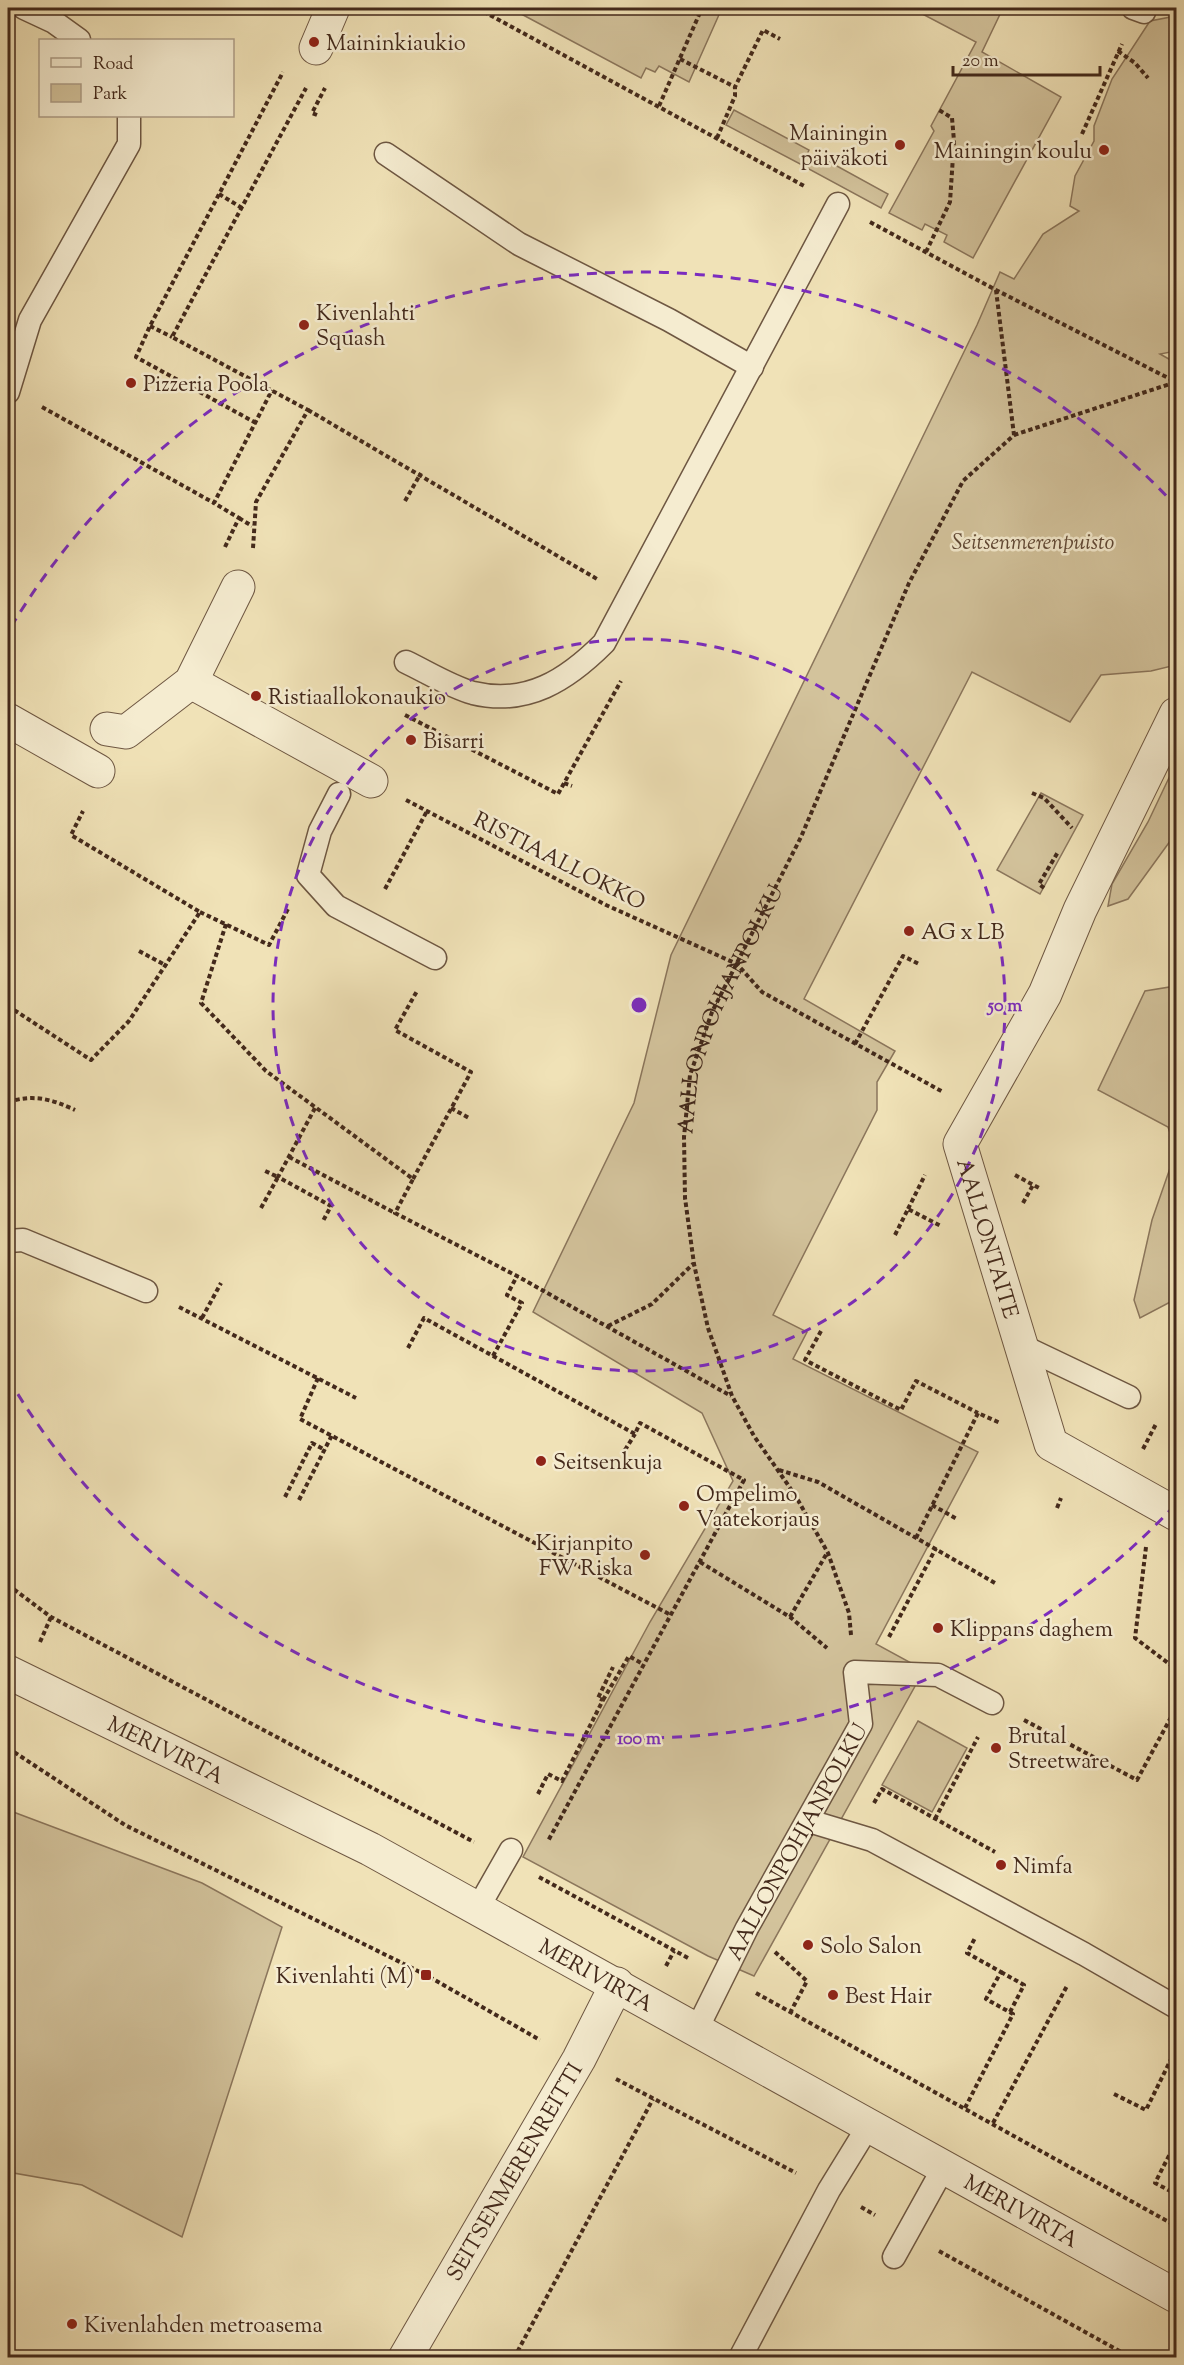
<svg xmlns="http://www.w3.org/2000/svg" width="1184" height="2365" viewBox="0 0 1184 2365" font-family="'Sorts Mill Goudy',serif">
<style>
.green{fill:#d3c39c;stroke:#8b765c;stroke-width:1.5}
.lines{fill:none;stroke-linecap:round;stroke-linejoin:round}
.service-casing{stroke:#6e5742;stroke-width:25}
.pedestrian-casing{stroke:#6e5742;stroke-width:35}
.minor-casing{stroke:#6e5742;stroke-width:35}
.tertiary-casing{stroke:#6e5742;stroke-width:35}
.path{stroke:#43291b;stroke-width:4;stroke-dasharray:4.5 3;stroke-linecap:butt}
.service{stroke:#f5ecd0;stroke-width:22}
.pedestrian{stroke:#f5ecd0;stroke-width:33}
.minor{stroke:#f5ecd0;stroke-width:33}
.tertiary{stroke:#f5ecd0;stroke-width:33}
.ring{fill:none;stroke:#7b2cbf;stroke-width:3;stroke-dasharray:10 8}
.poi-dot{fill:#8f2418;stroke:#f5ecd0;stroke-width:2}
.labels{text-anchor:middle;stroke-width:5;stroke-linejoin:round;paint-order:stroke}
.poi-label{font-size:22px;fill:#43291b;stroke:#f5ecd0;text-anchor:start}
.park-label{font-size:22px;font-style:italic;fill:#604835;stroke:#f5ecd0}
.street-label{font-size:22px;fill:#43291b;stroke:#f5ecd0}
.centre{fill:#7b2cbf;stroke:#f5ecd0;stroke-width:3}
.ring-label{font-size:18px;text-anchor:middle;font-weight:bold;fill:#7b2cbf;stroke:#f5ecd0;stroke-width:5;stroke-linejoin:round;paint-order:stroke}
</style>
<rect width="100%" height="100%" fill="#f0e2b7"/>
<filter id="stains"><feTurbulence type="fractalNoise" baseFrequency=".00333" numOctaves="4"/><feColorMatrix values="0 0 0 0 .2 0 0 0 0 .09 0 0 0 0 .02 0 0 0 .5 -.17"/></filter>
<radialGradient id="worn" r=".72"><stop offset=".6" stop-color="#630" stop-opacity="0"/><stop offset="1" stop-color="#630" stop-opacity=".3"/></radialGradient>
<!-- green -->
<g class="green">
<path d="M 510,8 L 722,8 L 689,82 L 659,66 L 655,72 L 646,68 L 641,78 Z"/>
<path d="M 911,8 L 1003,8 L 982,52 L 1061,97 L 973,258 L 944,242 L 947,235 L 925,224 L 922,230 L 889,213 L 934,131 L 931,126 L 976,42 Z"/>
<path d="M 1176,16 L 1176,351 L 1160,354 L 1176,363 L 1176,665 L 1151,671 L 1101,675 L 1070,722 L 972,672 L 804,999 L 895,1051 L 877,1082 L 877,1110 L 773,1315 L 807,1332 L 793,1359 L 978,1452 L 876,1644 L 924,1670 L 754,1976 L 708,1956 L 523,1857 L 650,1622 L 733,1481 L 702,1413 L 533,1312 L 634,1103 L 671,955 L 977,325 L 1000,272 L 1014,279 L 1043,234 L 1079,211 L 1070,206 L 1075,176 L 1094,141 L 1094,126 L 1112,79 L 1150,21 Z"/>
<path d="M 734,110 L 809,150 L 802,165 L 726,125 Z"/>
<path d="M 815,154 L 888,194 L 881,208 L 807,168 Z"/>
<path d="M 1176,763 L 1176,833 L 1128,899 L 1108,906 L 1112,884 L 1148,822 Z"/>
<path d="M 1041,793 L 1083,815 L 1040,894 L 997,870 Z"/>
<path d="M 1176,986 L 1176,1299 L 1140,1318 L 1134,1300 L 1152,1220 L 1176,1151 L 1168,1127 L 1098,1090 L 1145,991 Z"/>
<path d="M 918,1721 L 967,1748 L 932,1812 L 882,1785 Z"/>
<path d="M 8,1810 L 202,1883 L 282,1927 L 182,2237 L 82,2185 L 8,2172 Z"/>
</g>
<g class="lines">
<!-- service casing -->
<g class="service-casing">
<g id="service">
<path d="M 24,8 L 54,22 L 79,40"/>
<path d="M 1133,8 L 1144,12"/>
<path d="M 386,154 L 519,244 L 669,320 L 752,367"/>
<path d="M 8,392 L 30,320 L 129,144 L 129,116"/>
<path d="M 406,662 C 427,672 451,687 473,693 C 527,706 567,680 604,643 L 838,204"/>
<path d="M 339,794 L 320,831 L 308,875 L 336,906 L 435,958"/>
<path d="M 8,1241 L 23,1240 L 146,1291"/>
<path d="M 1022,1346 L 1129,1397"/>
<path d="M 809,1821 L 872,1840 L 1084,1954 L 1176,2007"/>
<path d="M 478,1908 L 511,1850"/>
<path id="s2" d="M 697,2029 L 747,1928 L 861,1724 L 855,1672 L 938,1675 L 992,1703"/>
<path d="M 894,2257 L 945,2165"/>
<path d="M 740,2358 L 829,2190 L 869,2125"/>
</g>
</g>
<!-- pedestrian casing -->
<g class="pedestrian-casing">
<g id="pedestrian">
<path d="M 316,48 L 333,8"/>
<path d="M 191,682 L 371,781"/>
<path d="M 107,729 L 126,732 L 191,682 L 238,587"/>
<path id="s3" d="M 405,2358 L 579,2059 L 617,1984"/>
</g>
</g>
<!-- minor casing -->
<g class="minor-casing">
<g id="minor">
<path id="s4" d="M 1176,714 L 1080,910 L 1045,994 L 960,1144 L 1051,1444 L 1176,1514"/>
<path d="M 8,720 L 98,771"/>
</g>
</g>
<!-- tertiary casing -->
<g class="tertiary-casing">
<g id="tertiary">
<path id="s5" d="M 8,1672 L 370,1849 L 1176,2296"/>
</g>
</g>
<!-- path -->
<g class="path">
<path d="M 477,8 L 806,187"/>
<path d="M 1118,51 L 1135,63 L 1148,78"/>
<path d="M 680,59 L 735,87"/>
<path d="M 659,106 L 702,8"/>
<path d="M 317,115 L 312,113 L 325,88"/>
<path d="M 1082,134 L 1122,44"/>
<path d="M 717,138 L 735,96 L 735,87 L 763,30 L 780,39"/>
<path d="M 219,194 L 242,208"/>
<path d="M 870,222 L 996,290 L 1176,382"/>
<path d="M 926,252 L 950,202 L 954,141 L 952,118 L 939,110"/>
<path d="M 150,326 L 172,337"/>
<path d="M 42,407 L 214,503"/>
<path d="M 308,410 L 597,579"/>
<path d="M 256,423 L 136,357 L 150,326 L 283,72"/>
<path d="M 1014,435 L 1176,382"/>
<path d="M 405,501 L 421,473"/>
<path d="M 239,518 L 252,526"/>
<path d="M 225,547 L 239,518 L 214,503 L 272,390"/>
<path d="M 253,548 L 256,502 L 308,410 L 172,337 L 306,88"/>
<path d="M 405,715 L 558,794 L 621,681"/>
<path d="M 564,783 L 572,786"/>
<path d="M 1032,793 L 1044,798 L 1072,828"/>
<path d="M 406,800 L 606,905 L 737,964 L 762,992 L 943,1092"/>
<path d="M 1044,888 L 1039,884 L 1058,852"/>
<path d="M 385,889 L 427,811"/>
<path d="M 200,912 L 269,945 L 288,909"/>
<path d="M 226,924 L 201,1003 L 266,1071 L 413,1179 L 395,1213 L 517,1276 L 731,1396"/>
<path d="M 139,951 L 167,966"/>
<path d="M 8,1006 L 91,1060 L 129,1021 L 200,912 L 71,835 L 83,811"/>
<path d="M 855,1044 L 903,956 L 919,964"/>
<path d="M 8,1102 C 34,1094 51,1099 75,1110"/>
<path d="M 315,1108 L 278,1177 L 331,1206 L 323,1221"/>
<path d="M 451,1108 L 469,1118"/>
<path d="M 289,1157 L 395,1213"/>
<path d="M 1015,1175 L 1039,1188"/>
<path d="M 413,1179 L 471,1072 L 395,1030 L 417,991"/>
<path d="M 1023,1203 L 1033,1185"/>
<path d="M 261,1208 L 278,1177 L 263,1170"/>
<path d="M 908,1209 L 925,1175"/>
<path d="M 895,1235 L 908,1209 L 941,1226"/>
<path d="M 179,1307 L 356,1398"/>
<path d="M 202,1318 L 221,1283"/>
<path d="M 608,1326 L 652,1304 L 693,1264"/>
<path d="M 821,1331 L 805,1360 L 901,1410 L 916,1381 L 978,1413"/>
<path d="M 408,1348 L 424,1318 L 635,1434 L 640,1423 L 744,1480 L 548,1841"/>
<path d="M 493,1356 L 522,1303 L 507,1295 L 517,1276"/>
<path d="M 318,1378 L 300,1419 L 669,1614"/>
<path d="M 1143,1449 L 1156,1424"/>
<path d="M 625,1450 L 635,1434"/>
<path d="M 779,1470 L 818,1482 L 995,1583"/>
<path d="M 285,1497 L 312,1443 L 325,1450"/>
<path d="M 299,1500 L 332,1435"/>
<path d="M 932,1505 L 957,1519"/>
<path d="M 1057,1508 L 1061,1498"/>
<path d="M 916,1538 L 978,1413 L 1000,1423"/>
<path d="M 1146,1547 L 1135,1638 L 1176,1669"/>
<path d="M 700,1562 L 790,1617 L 827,1648"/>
<path d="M 8,1585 L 51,1617 L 474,1842"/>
<path d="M 790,1617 L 827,1553"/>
<path id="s1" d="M 851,1635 L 849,1613 L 828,1553 L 795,1495 L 754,1436 L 732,1396 L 708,1328 L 694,1264 L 685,1198 L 684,1137 L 690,1075 L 712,1012 L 801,837 L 909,583 L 963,481 L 1014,435 L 996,290"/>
<path d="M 889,1637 L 936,1548"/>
<path d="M 40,1642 L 51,1617"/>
<path d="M 603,1700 L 629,1656 L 643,1664"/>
<path d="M 1024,1720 L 1137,1780 L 1176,1708"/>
<path d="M 8,1748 L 125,1825 L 426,1975 L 540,2040"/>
<path d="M 538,1794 L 548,1774 L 562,1781 L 603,1700 L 598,1698 L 613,1667"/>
<path d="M 874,1803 L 882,1789 L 995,1852"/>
<path d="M 935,1819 L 978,1737"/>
<path d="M 539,1877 L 690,1959"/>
<path d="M 775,1952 L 807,1981 L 791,2011"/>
<path d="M 666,1966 L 674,1951"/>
<path d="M 1001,1972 L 1024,1985 L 1010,2012"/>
<path d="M 756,1993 L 1176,2226"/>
<path d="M 616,2079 L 796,2173"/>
<path d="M 1114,2094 L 1146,2110 L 1176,2049"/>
<path d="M 965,2108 L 1013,2014 L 986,1999 L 1001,1972 L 967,1953 L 975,1938"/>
<path d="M 993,2123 L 1067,1986"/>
<path d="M 1176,2142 L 1155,2183 L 1176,2194"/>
<path d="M 861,2207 L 875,2215"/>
<path d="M 1172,2223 L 1176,2214"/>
<path d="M 939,2251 L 1132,2358"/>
<path d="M 514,2358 L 653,2099"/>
</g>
<!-- service -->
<use href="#service" class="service"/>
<!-- pedestrian -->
<use href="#pedestrian" class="pedestrian"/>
<!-- minor -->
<use href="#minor" class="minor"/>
<!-- tertiary -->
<use href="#tertiary" class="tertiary"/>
</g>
<!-- distance rings -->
<g class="ring">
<circle cx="639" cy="1005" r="366"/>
<path d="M1175 1505A733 733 0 0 1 11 1383M11 627A733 733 0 0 1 1175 505"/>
</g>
<!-- markers -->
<g class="poi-dot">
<circle cx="314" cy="42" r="6"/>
<circle cx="900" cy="145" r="6"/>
<circle cx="1104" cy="150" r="6"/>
<circle cx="304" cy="325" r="6"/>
<circle cx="131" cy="383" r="6"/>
<circle cx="256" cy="696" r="6"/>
<circle cx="411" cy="740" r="6"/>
<circle cx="909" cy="931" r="6"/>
<circle cx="541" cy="1461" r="6"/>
<circle cx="684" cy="1506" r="6"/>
<circle cx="645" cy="1555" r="6"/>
<circle cx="938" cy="1628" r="6"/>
<circle cx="996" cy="1748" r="6"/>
<circle cx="1001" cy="1865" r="6"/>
<circle cx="808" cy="1945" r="6"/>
<rect x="420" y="1969" width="12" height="12" rx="3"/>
<circle cx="833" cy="1995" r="6"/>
<circle cx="72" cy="2324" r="6"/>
</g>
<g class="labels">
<!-- poi labels -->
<g class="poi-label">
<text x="326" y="50">Maininkiaukio</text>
<text x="888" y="140" text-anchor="end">Mainingin<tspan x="888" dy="25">päiväkoti</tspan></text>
<text x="1092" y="158" text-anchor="end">Mainingin koulu</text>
<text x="316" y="320">Kivenlahti<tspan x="316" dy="25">Squash</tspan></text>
<text x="143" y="391">Pizzeria Poola</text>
<text x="268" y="704">Ristiaallokonaukio</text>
<text x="423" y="748">Bisarri</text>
<text x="921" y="939">AG x LB</text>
<text x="553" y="1469">Seitsenkuja</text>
<text x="696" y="1501">Ompelimo<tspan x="696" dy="25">Vaatekorjaus</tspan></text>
<text x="633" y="1550" text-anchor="end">Kirjanpito<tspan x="633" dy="25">FW Riska</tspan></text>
<text x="950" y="1636">Klippans daghem</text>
<text x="1008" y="1743">Brutal<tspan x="1008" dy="25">Streetware</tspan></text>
<text x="1013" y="1873">Nimfa</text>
<text x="820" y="1953">Solo Salon</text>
<text x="414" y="1983" text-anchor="end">Kivenlahti (M)</text>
<text x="845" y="2003">Best Hair</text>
<text x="84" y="2332">Kivenlahden metroasema</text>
</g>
<!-- park labels -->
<g class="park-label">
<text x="1033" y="549">Seitsenmerenpuisto</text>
</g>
<!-- street labels -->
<g class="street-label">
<text transform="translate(560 860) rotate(27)" y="8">RISTIAALLOKKO</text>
<text dy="8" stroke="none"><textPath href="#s1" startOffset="672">AALLONPOHJANPOLKU</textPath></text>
<text dy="8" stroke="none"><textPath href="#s4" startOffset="580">AALLONTAITE</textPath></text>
<text dy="8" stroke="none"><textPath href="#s5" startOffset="176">MERIVIRTA</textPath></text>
<text dy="8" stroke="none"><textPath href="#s2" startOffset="212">AALLONPOHJANPOLKU</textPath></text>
<text dy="8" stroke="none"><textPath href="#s5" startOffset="662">MERIVIRTA</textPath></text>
<text dy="8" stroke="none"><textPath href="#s3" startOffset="216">SEITSENMERENREITTI</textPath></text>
<text dy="8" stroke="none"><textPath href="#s5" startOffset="1148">MERIVIRTA</textPath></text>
</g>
</g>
<circle cx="639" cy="1005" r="9" class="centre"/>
<g class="ring-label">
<text x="1005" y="1011">50 m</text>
<text x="639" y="1744">100 m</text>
</g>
<!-- margin -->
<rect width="1184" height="2365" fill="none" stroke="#f0e2b7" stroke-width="30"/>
<rect x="9" y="9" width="1166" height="2347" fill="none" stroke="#43291b" stroke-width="3"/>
<rect x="15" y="15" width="1154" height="2335" fill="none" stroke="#43291b" stroke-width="1.5"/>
<!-- legend -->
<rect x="39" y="39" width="195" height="78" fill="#f5ecd0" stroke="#ae9e88" stroke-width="1.5"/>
<rect x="51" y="58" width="30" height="9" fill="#f5ecd0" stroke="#ae9e88" stroke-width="1.5"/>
<text x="93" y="69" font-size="18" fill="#43291b">Road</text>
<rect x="51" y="84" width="30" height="18" fill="#d3c39c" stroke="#ae9e88" stroke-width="1.5"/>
<text x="93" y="99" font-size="18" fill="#43291b">Park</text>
<!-- scale -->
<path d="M953 66v9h147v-9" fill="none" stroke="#43291b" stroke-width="3"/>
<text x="962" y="66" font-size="18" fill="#43291b" stroke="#f5ecd0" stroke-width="4.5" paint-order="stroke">20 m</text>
<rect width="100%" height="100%" filter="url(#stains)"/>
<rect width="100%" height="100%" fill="url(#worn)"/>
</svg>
